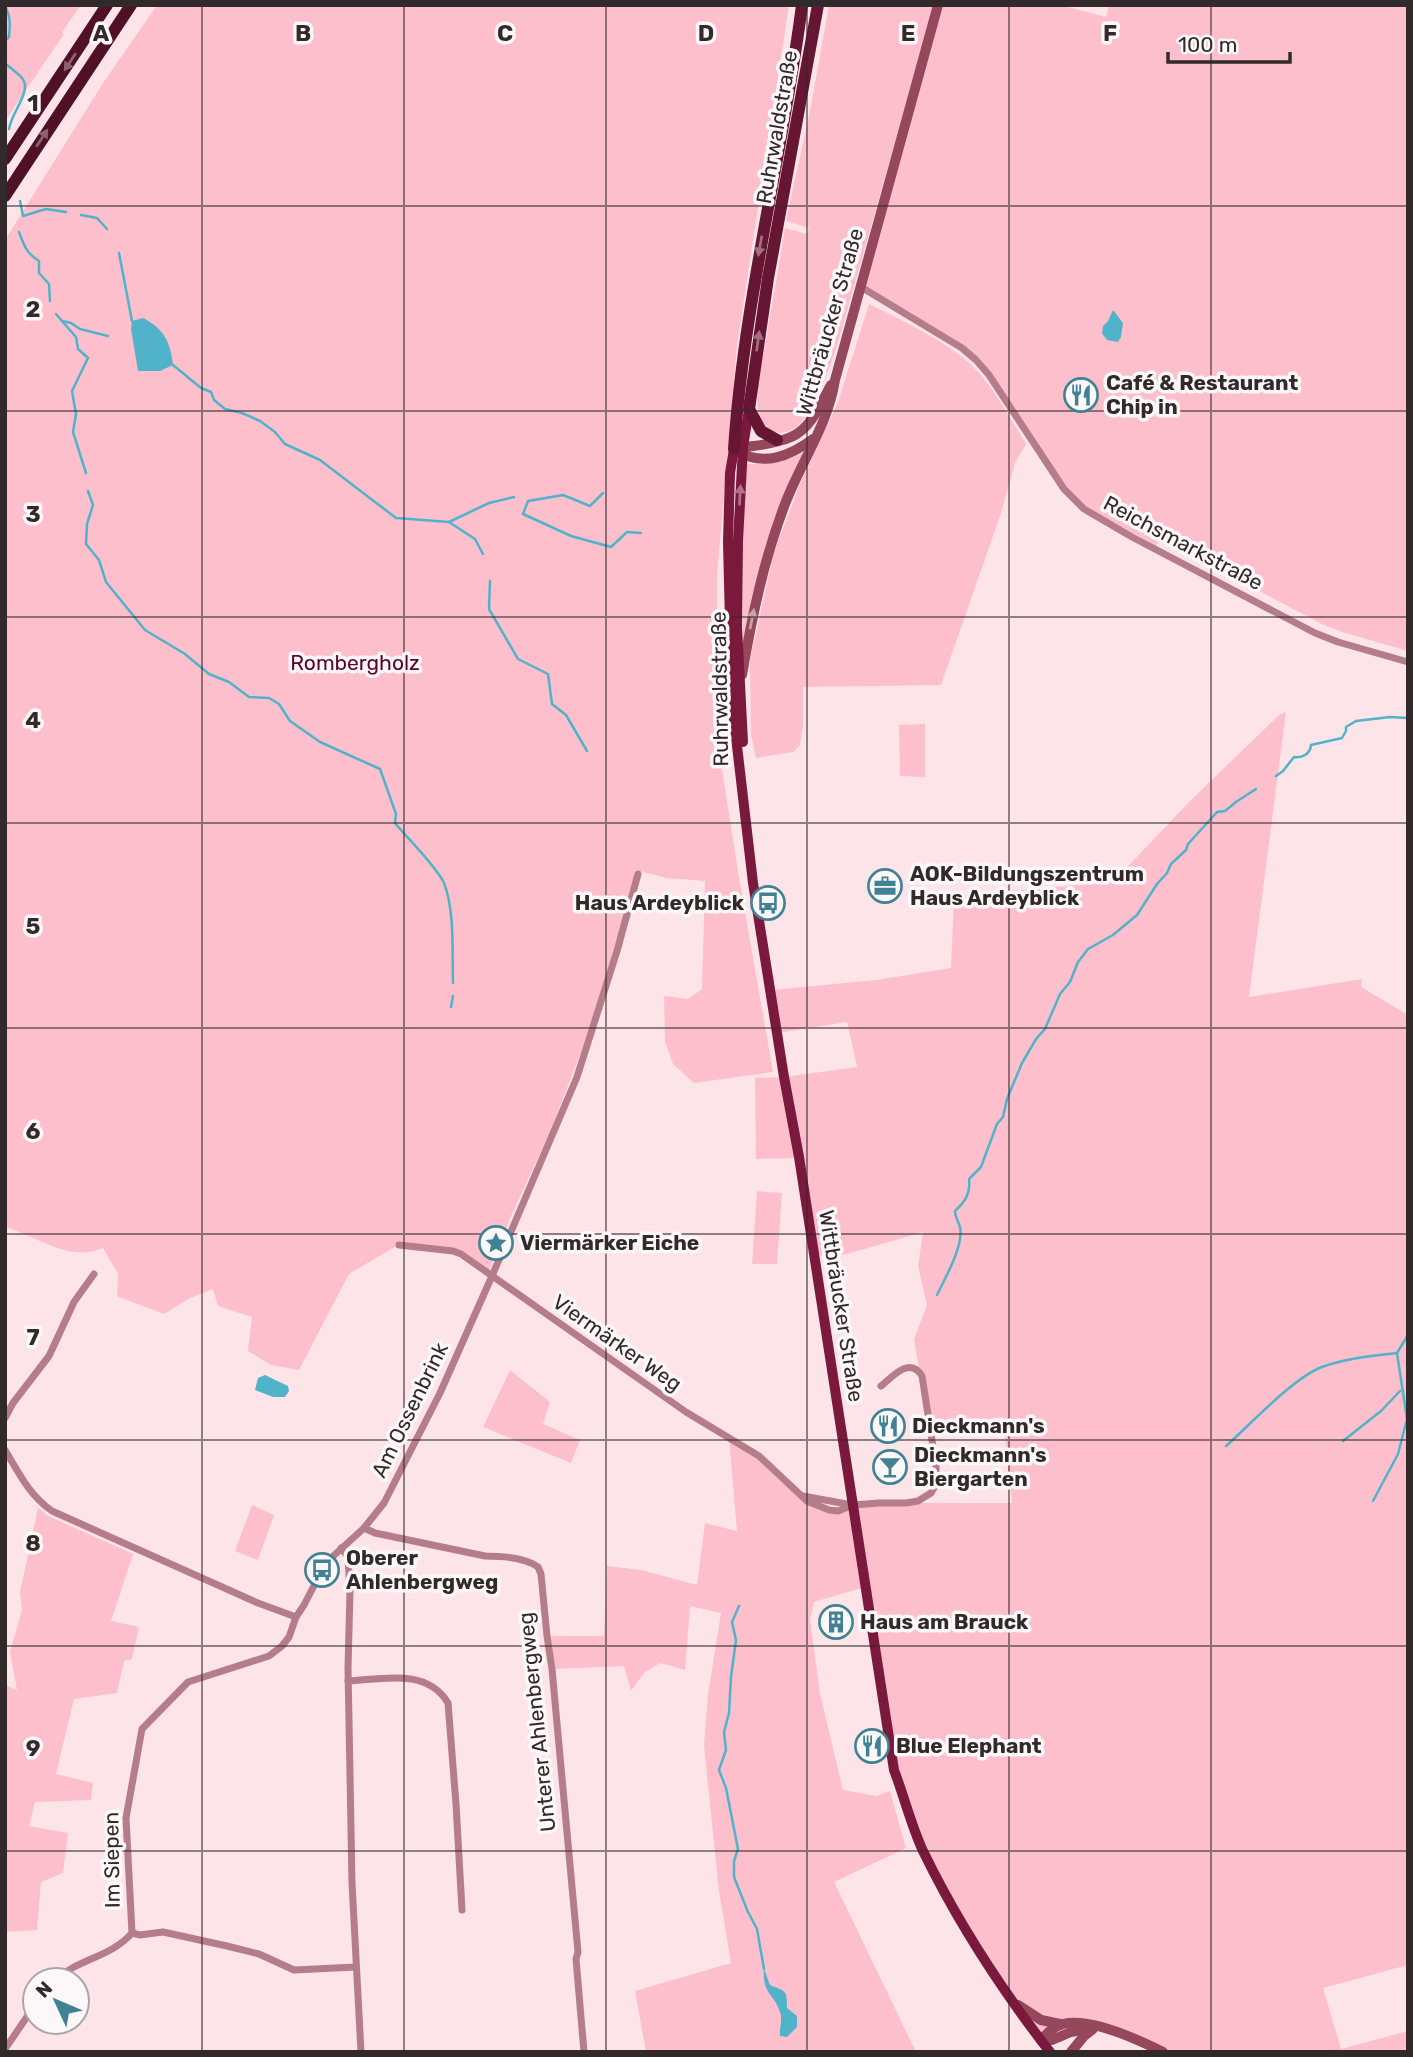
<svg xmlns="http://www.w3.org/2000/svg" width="1413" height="2057" viewBox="0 0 1413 2057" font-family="Rubik,sans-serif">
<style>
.green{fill:#febfcd}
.water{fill:#50b3ca}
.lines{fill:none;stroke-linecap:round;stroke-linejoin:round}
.stream{stroke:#50b3ca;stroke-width:2.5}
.minor{stroke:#b57d8a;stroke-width:7}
.secondary{stroke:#95475c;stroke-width:10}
.primary{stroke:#7b193d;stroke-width:10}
.trunk{stroke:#661532;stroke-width:12}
.motorway{stroke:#501127;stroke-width:12}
.oneway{fill:#8c6270}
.oneway2{fill:#a26f81}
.oneway3{fill:#af7288}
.oneway4{fill:#c89faa}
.grid{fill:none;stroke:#32292b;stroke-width:2;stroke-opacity:0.55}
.labels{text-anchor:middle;stroke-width:7;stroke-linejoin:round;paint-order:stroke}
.street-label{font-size:21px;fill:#32292b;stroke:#fcf7f8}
.poi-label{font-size:21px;font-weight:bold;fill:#32292b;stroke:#fcf7f8;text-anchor:start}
.park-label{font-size:21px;fill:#5f0029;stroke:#fcf7f8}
.grid-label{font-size:23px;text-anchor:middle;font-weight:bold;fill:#32292b;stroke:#fcf7f8;stroke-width:7;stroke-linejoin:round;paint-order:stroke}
</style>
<rect width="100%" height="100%" fill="#fde4e9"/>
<!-- green -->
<g class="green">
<path d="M 5,5 L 81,5 L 62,32 L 64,34 L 5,121 Z"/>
<path d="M 157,5 L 789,5 L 737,345 L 717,576 L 717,737 L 739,878 L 773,1072 L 694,1083 L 673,1064 L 665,1042 L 664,996 L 688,999 L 702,989 L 705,881 L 666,878 L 636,870 L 614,952 L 582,1049 L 550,1132 L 511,1216 L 489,1270 L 452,1252 L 403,1242 L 349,1274 L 299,1370 L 271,1365 L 248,1351 L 252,1317 L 218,1306 L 213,1289 L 190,1298 L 164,1314 L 117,1296 L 118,1274 L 103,1248 C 68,1263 38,1236 5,1227 L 5,240 L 103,83 Z"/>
<path d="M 829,5 L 934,5 L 839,339 C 831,362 809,446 772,431 C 764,427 759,419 758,410 C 755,388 762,362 766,340 C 772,303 779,266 785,228 L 807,234 L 809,228 L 786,221 L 811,106 Z"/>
<path d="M 938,5 L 1061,5 L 1106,17 L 1109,5 L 1408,5 L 1408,651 L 1342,632 L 1322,624 L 1162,540 L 1159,541 L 1156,546 L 1072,499 L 976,360 L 861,287 Z"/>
<path d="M 869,304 C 900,319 956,346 978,372 C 997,393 1011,420 1026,444 L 1015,463 L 1001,513 L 941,685 L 803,687 L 803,725 L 800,745 L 793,752 L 756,758 L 751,734 L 750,660 L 774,552 L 800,484 L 838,402 Z"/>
<path d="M 807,451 L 762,560 L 743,643 L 742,547 L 747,464 C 771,465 785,461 807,451 Z"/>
<path d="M 1286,712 L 1249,997 L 1362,979 L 1361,987 L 1408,1015 L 1408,1965 L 1323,1988 L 1341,2049 L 1408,2031 L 1408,2052 L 1163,2052 L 1097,2027 L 1041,2040 L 946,1894 L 894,1770 L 865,1587 L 814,1602 L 810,1620 L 820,1694 L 843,1790 L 876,1796 L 890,1791 L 906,1848 L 834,1882 L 916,2052 L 646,2052 L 635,1991 L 731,1963 L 719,1891 L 704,1746 L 708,1694 L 721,1613 L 690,1606 L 685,1670 L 660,1663 L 644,1673 L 631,1691 L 624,1666 L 552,1669 L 547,1636 L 604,1636 L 607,1566 L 641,1570 L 697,1585 L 705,1523 L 737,1531 L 729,1438 L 759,1456 L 796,1490 L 829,1510 L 879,1503 L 1012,1503 L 1003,1417 L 934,1426 L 918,1362 L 914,1339 L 927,1305 L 918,1266 L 923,1232 L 847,1254 L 814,1256 L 799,1158 L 756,1159 L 755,1078 L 784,1077 L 857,1067 L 847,1022 L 777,1033 L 772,990 L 876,980 L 951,968 L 954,896 L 1113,882 L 1190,801 L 1279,715 Z"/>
<path d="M 925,724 L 925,777 L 900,776 L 899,725 Z"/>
<path d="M 757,1191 L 782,1193 L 777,1264 L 752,1264 Z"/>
<path d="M 510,1370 L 550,1402 L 543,1424 L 580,1440 L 571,1463 L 483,1427 Z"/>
<path d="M 252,1505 L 274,1515 L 258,1560 L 235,1551 Z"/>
<path d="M 38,1508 L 50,1517 L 133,1554 L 111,1621 L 139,1627 L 132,1659 L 124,1661 L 117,1693 L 74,1699 L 56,1774 L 93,1783 L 91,1800 L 35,1802 L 29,1826 L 68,1833 L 63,1873 L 41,1882 L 37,1930 L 6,1932 L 5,1685 L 17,1690 L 10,1652 L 22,1610 L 20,1592 Z"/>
</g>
<!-- water -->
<g class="water">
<path d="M 1113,310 L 1123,323 L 1121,337 L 1118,342 L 1107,340 L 1102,333 L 1103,326 L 1108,321 Z"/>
<path d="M 143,318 C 164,329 170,341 173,365 L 160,371 L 138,371 L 131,329 L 132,321 Z"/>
<path d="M 265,1375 L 288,1386 L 289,1391 L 285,1397 L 273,1397 L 255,1390 L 258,1378 Z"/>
<path d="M 764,1969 L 770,1985 C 786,1992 787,1989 787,2008 L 797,2016 L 797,2027 L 787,2037 L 780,2036 C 779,2029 783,2019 780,2012 C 774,1993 762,1994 764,1969 Z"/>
</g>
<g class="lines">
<!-- stream -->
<g class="stream">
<path d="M 5,7 C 11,15 10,27 9,37 L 5,41"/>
<path d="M 5,63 C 10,68 18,73 22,78 C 33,90 11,113 9,129"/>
<path d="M 20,201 L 23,216 L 46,209 L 66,212"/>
<path d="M 81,215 L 97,218 L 107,229"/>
<path d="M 19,232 C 24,245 26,253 39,261 L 39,273 L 49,284 L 50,301"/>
<path d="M 119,253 L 132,321"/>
<path d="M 56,314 L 62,321 L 71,323 L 80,329 L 108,336"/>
<path d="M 62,321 L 76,337 L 78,349 L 88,358 L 72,391 L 76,414 L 73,432 L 86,473"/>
<path d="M 173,365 L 201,388 L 211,392 L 214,400 L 225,409 L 242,413 L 260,421 L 275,432 L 285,444 L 320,460 L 396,518 L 449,522 L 475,539 L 483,554"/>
<path d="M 88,491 L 93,505 L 87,524 L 86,544 L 99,560 L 106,582 L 145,630 L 185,654 L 209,674 L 229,682 L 249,697 L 269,698 L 279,704 L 290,721 L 320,742 L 380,769 L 396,814 L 395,823 C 408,839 436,866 444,883 C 455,911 452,953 453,983"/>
<path d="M 603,493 L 590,506 L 563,495 L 528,501 L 523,514 L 571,536 L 611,547 L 627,532 L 641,533"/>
<path d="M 449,522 L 489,503 L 514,497"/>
<path d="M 490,581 L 489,609 L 518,659 L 548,674 L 552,704 L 566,715 L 587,751"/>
<path d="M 1276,776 L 1283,771 L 1294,757 C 1303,758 1310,754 1311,745 L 1342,738 L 1346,731 L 1346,727 L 1356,721 L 1390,717 L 1408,718"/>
<path d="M 451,1007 L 453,996"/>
<path d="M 937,1295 C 945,1278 964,1246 960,1227 C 958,1220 955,1218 955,1211 C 965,1202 971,1193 969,1179 L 981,1167 L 997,1124 L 1003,1117 L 1007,1099 L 1022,1063 L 1036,1039 L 1045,1029 L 1060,994 L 1070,982 L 1078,962 L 1088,949 L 1113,935 L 1137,915 L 1157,884 L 1167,873 L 1171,864 L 1186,850 L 1188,844 L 1217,812 L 1225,811 L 1236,802 L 1256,789"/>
<path d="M 1397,1353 L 1408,1335"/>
<path d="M 1343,1441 L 1381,1411 L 1400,1391"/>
<path d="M 1226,1446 C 1251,1424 1293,1378 1322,1367 C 1346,1358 1373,1356 1397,1353"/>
<path d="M 1373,1501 L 1398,1454 L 1407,1419 L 1397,1353"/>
<path d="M 739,1606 L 732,1622 L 736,1640 L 731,1677 L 729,1713 L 724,1732 L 726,1750 L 719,1770 L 726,1788 L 738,1849 L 734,1861 L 734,1877 L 748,1912 L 757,1929 L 764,1969"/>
</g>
<!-- minor -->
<g class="minor">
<path d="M 861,287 L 962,348 L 976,360 L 989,375 L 1064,489 L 1084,509 L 1132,537 L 1315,633 L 1338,642 L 1408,662"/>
<path d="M 399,1245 L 453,1251 L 461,1254 L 686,1412 L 759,1456 L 807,1501 L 829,1510 L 838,1511 L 853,1505 L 879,1503 L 906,1503 L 918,1501 L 931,1493 L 936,1485 L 936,1466 L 922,1376 C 910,1356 893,1376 881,1386"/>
<path d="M 5,1418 L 13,1403 L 49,1356 L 74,1302 L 94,1274"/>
<path d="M 5,1450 C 19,1473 29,1495 52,1511 L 258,1603 L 296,1617"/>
<path d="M 803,1496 L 852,1505"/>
<path d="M 364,1528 L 375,1533 L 485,1556 C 502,1556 524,1557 538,1567 L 541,1574 L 547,1636 L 552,1669 L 578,1952 L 576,1959 L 584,2052"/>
<path d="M 341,1548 L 348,1557 L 350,1591 L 348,1668 L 352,1883 L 361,2052"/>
<path d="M 348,1681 C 384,1679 427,1668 448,1703 L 456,1804 L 462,1910"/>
<path d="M 132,1933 L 140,1935 L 163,1932 L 227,1946 L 259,1954 L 294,1970 L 356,1967"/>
<path d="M 55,1980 C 78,1959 111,1957 132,1933 L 126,1818 L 142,1729 L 188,1682 L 269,1656 L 282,1646 L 289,1637 L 296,1617 L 304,1605 L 322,1570 L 330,1559 L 364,1528 L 384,1503 L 440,1393 L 492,1276 L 577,1077 L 617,951 L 638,874"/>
<path d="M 5,2049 L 35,2005"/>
</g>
<!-- secondary -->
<g class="secondary">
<path d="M 738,448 C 748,446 760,446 771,443 C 777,441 785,440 791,437 C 811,429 821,403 831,385"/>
<path d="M 737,451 C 764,467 790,456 813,439"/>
<path d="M 742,675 C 752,616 764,559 785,504 C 801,462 828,425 835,380 L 938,5"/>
<path d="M 1018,2005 L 1041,2020 L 1060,2024"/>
<path d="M 1041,2040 C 1047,2033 1054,2026 1063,2024 C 1090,2017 1139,2040 1163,2052"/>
<path d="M 1041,2040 L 1052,2040 L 1071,2032 L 1091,2028"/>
<path d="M 1071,2052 L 1084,2036 L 1093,2029"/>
</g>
<!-- primary -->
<g class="primary">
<path d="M 734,449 L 730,473 L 728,542 L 732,703 L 753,883 L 784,1077 L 799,1157 L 894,1770 C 904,1796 911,1825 923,1851 C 958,1923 1001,1989 1050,2052"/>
<path d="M 743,742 L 737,627 L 738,541 L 743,447 L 749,409"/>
</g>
<!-- trunk -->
<g class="trunk">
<path d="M 777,440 L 761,431 L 749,409 L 768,278 L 818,5"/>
<path d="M 734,449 C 744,299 783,154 802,5"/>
</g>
<!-- motorway -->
<g class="motorway">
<path d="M 5,159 L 107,5"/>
<path d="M 5,196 L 131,5"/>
</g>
</g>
<!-- one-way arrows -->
<defs><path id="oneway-solid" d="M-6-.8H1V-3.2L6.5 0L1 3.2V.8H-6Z" transform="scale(1.75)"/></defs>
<g class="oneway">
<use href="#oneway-solid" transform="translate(70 62) rotate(123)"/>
<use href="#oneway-solid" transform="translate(42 138) rotate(-57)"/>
</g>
<g class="oneway2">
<use href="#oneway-solid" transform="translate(760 246) rotate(100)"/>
<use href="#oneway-solid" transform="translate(758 341) rotate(-82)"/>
</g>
<use class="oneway3" href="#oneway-solid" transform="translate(740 495) rotate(-87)"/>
<use class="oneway4" href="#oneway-solid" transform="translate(752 619) rotate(-79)"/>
<!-- grid -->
<path class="grid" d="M 202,5 L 202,2052M 404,5 L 404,2052M 606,5 L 606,2052M 807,5 L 807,2052M 1009,5 L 1009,2052M 1211,5 L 1211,2052M 5,206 L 1408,206M 5,411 L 1408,411M 5,617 L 1408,617M 5,823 L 1408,823M 5,1028 L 1408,1028M 5,1234 L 1408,1234M 5,1440 L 1408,1440M 5,1646 L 1408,1646M 5,1851 L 1408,1851"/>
<!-- icons -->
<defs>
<g id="restaurant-ring" transform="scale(1.75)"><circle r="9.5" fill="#fcf7f8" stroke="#408293" stroke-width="1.5"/><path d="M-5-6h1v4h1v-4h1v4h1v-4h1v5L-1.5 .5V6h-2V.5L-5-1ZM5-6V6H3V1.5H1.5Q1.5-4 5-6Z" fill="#408293"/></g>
<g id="office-ring" transform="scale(1.75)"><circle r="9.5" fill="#fcf7f8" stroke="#408293" stroke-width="1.5"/><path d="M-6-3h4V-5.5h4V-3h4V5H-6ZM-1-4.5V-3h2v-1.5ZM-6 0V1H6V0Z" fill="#408293"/></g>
<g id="bus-ring" transform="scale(1.75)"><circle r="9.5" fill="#fcf7f8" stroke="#408293" stroke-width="1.5"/><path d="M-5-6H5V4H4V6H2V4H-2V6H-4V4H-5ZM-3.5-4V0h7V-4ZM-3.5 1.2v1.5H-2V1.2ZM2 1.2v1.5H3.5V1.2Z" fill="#408293"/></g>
<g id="sight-ring" transform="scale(1.75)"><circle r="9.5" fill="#fcf7f8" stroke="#408293" stroke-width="1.5"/><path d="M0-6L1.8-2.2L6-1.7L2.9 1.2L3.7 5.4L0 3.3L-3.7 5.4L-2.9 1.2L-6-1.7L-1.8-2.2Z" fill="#408293"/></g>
<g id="bar-ring" transform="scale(1.75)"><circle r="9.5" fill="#fcf7f8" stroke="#408293" stroke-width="1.5"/><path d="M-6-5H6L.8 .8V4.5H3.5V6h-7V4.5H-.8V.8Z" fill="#408293"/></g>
<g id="building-ring" transform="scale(1.75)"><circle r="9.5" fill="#fcf7f8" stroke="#408293" stroke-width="1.5"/><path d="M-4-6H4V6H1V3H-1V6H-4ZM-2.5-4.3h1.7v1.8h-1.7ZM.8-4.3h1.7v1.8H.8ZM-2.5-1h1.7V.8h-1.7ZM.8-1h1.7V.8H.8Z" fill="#408293"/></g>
</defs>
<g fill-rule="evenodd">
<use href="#restaurant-ring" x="1081" y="395"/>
<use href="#office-ring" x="885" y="886"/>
<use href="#bus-ring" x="768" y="903"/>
<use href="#sight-ring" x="496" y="1243"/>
<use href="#restaurant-ring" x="888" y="1426"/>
<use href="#bar-ring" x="890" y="1467"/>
<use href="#bus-ring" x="322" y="1570"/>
<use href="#building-ring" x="836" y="1622"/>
<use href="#restaurant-ring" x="872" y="1746"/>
</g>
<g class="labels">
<!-- street labels -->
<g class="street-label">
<text transform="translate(777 127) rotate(-80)" y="7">Ruhrwaldstraße</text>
<text transform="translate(830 322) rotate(-74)" y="7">Wittbräucker Straße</text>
<text transform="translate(1183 543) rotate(28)" y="7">Reichsmarkstraße</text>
<text transform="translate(720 689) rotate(-91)" y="7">Ruhrwaldstraße</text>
<text transform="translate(841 1306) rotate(81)" y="7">Wittbräucker Straße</text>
<text transform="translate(617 1343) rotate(35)" y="7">Viermärker Weg</text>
<text transform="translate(410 1410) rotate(-64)" y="7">Am Ossenbrink</text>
<text transform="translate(537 1722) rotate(-96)" y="7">Unterer Ahlenbergweg</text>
<text transform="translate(112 1860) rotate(-91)" y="7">Im Siepen</text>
</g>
<!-- poi labels -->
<g class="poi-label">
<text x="1106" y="390">Café &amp; Restaurant<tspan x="1106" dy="24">Chip in</tspan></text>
<text x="910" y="881">AOK-Bildungszentrum<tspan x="910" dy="24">Haus Ardeyblick</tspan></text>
<text x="744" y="910" text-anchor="end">Haus Ardeyblick</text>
<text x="520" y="1250">Viermärker Eiche</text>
<text x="912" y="1433">Dieckmann's</text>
<text x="914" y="1462">Dieckmann's<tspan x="914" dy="24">Biergarten</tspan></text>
<text x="346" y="1565">Oberer<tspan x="346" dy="24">Ahlenbergweg</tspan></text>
<text x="860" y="1629">Haus am Brauck</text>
<text x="896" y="1753">Blue Elephant</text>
</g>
<!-- park labels -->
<g class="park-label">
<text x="355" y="670">Rombergholz</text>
</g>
</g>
<g class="grid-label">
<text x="101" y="41">A</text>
<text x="303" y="41">B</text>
<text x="505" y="41">C</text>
<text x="706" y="41">D</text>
<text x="908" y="41">E</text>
<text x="1110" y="41">F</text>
<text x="33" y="111">1</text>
<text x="33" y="317">2</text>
<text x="33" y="522">3</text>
<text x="33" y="728">4</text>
<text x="33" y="934">5</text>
<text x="33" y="1139">6</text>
<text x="33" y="1345">7</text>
<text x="33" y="1551">8</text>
<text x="33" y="1756">9</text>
</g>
<!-- border -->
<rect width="1413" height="2057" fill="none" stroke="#32292b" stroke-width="14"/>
<!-- north arrow -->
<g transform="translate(56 2001) rotate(314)"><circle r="33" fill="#fcf7f8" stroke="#aba5a6" stroke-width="2"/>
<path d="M0-5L12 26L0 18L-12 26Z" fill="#408293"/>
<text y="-10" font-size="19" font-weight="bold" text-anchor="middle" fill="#32292b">N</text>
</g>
<!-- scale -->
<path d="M1168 52v10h122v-10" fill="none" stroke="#32292b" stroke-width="3.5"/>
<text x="1178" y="52" font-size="21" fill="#32292b" stroke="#fcf7f8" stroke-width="5" paint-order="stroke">100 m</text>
</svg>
